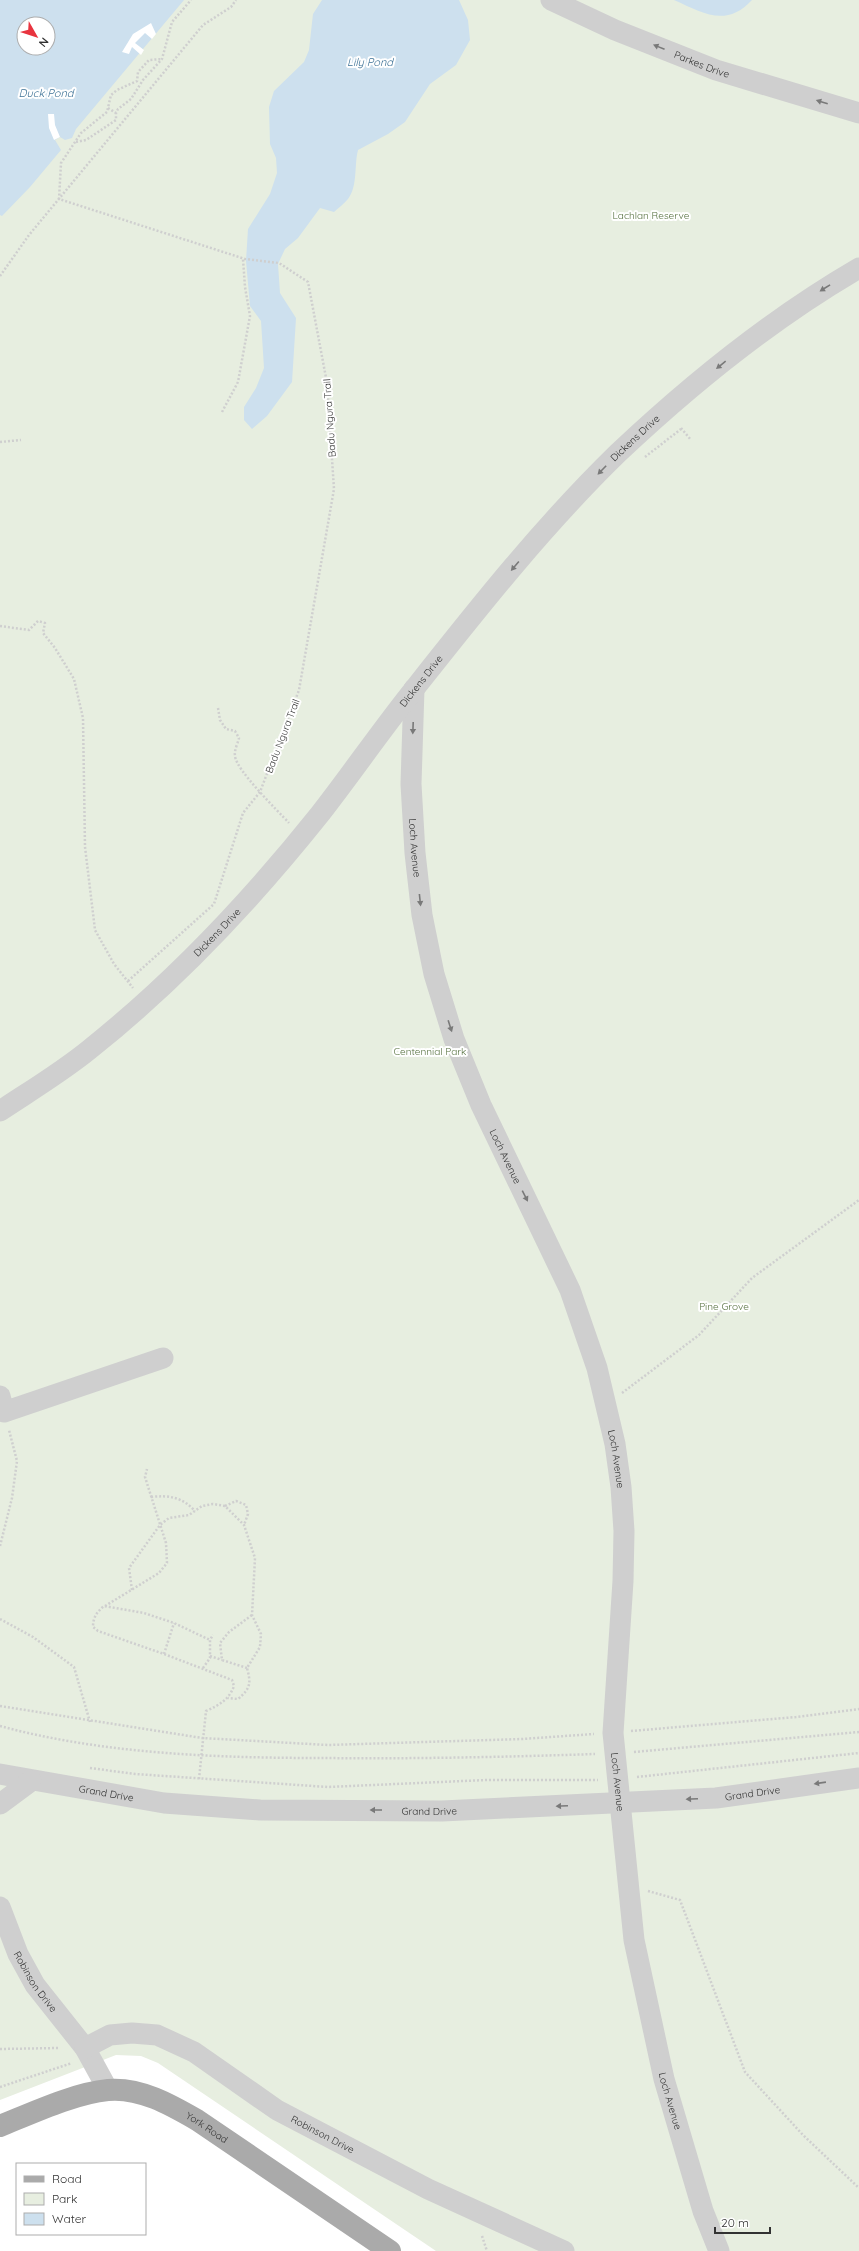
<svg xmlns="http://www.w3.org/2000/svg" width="859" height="2251" viewBox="0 0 859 2251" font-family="Quicksand,sans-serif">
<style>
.green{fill:#e7eee0;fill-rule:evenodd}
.water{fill:#cde0ee;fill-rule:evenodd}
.pier{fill:#fff}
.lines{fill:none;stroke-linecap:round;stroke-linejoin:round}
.path{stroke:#cfcfcf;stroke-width:2.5;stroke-dasharray:2 2;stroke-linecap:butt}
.minor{stroke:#cfcfcf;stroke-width:21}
.major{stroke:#aaa;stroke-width:22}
.oneway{fill:#797979}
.labels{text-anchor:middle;stroke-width:4;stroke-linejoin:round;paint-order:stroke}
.street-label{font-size:10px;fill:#323232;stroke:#fff}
.park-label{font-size:10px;fill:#546f3d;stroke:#fff}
.water-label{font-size:11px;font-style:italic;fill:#3d7296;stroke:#fff}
</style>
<rect width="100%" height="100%" fill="#fff"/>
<!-- green -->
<path class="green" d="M 0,0 L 859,0 L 859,2251 L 436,2251 L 158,2063 L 141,2056 L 116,2055 L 0,2100 ZM 24,24 L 48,24 L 48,48 L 24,48 Z"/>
<!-- water -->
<g class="water">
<path d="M 0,0 L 184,0 L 76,129 L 72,138 L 65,140 L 60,137 L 55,140 L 61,150 L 30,187 L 2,216 L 0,215 ZM 24,24 L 48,24 L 48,48 L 24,48 Z"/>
<path d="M 322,0 L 459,0 L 468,20 L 470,40 L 456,65 L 430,84 L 405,122 L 388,134 L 358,150 C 354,165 358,186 348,199 C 344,204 338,208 334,212 L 320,208 L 298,238 L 285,249 L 278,264 L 280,293 L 296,318 L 292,382 L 267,416 L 252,429 L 244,420 L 244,407 L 256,388 L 264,368 L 261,321 L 250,306 L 246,261 L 248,229 L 270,194 L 277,173 L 276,158 L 270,144 L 269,107 L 274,91 L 304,62 L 309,50 L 313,14 Z"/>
<path d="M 674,0 L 752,0 C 726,28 703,13 674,0 Z"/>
</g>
<!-- pier -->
<g class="pier">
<path d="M 151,23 L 156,34 L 152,39 L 145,33 L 135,43 L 144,50 L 141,55 L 132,47 L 129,54 L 122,52 L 133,34 Z"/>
<path d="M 48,114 L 54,114 L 55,125 L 60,137 L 54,140 L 49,128 Z"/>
</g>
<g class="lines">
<!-- path -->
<g class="path">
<path d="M 108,108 L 116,113"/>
<path d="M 76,142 L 86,140 L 116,120 L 116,113 L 118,109 L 131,99 L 143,80 L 162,59 L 172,22 L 191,0"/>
<path d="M 0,276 L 29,235 L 203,25 L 231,7 L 236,0"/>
<path d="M 222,412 L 238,382 L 250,316 L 245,287 L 243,259"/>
<path d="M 681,428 L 691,440"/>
<path d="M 0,442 L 21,440"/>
<path d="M 645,457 L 681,429"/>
<path d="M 0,626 L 29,630 L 38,621 L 45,623 L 43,633 L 55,648 L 74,679 L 83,718 L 85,847 L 95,930 L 114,964 L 133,988"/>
<path d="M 218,708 L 220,720 L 226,729 L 235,731 L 239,738 C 238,743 234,750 235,756 C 236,770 278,811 289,823"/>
<path d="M 128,981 L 214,904 L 243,813 L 260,792 L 299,690 L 334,489 L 327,383 L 308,282 L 279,263 L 245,259 L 59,199 L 61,163 L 81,133 L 107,112 L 111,95 L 117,90 L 137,81 L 138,72 L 149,60 L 162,59"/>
<path d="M 622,1393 L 699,1335 L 752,1278 L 859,1200"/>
<path d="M 151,1497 C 169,1495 182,1497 195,1511"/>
<path d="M 225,1506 L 236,1501 L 246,1505 L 248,1514 L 244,1525"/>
<path d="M 0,1546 L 12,1498 L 17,1461 L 9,1430"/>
<path d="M 132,1590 L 129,1568 L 160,1525 L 169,1518 L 189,1515 L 202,1506 L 213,1504 L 225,1506 L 244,1525 L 255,1558 L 252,1615 L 261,1634 L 260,1647 L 247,1668 C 251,1683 251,1688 238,1699 L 228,1698"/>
<path d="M 105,1606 L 159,1573 L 167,1563 L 166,1543 L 145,1477 L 147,1469"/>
<path d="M 0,1619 L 33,1637 L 74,1667 L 90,1722"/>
<path d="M 164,1654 L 174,1623"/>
<path d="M 210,1656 L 222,1660"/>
<path d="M 203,1668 L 210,1658 L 210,1640 L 213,1635"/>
<path d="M 247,1668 L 222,1660 L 220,1643 L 229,1632 L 252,1615"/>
<path d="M 0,1706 L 202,1738 L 328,1745 L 522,1739 L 594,1734"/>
<path d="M 0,1726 C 103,1754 217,1758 324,1758 C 414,1759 505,1757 595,1754"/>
<path d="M 631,1731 L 796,1717 L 859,1709"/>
<path d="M 634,1752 L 859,1732"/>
<path d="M 90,1768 L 135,1774 L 328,1787 L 486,1780 L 598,1780"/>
<path d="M 637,1777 L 859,1753"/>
<path d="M 199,1779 L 206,1711 C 219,1705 229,1700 234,1686 L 232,1680 L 164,1654 L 98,1631 L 93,1627 C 93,1617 97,1612 104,1606 L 144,1613 L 174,1623 L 210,1640"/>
<path d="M 648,1891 L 680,1900 L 745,2072 L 803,2135 L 859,2188"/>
<path d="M 0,2049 L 59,2048"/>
<path d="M 0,2087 L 72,2063"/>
<path d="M 482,2236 L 487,2251"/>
</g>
<!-- minor -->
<g class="minor">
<path id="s1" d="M 551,0 L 615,30 L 716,70 L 859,113"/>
<path id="s2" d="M 414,689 L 411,784 L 415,853 L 422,915 L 434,974 L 454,1039 L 481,1105 L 570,1290 L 597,1368 L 615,1444 L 621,1487 L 624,1531 L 623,1581 L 613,1733 L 634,1940 L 664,2079 L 703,2211 L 719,2251"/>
<path id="s3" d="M 0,1111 C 30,1091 62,1072 90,1049 C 174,982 253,898 320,814 C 352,773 382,729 415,688 C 479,607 544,525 618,453 C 690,385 773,318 859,268"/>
<path d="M 0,1396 L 4,1412 L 163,1358"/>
<path id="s4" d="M 0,1774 L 164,1803 L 260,1810 L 442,1811 L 716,1798 L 859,1778"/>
<path d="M 0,1804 L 31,1781"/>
<path id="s5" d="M 0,1907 L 18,1954 L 35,1985 L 85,2048 L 108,2090"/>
<path id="s6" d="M 85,2048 L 110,2035 L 132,2033 L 157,2035 L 194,2052 L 277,2110 L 428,2189 L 564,2251"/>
</g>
<!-- major -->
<path class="major" id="s7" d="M 0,2126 C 32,2113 75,2093 108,2090 C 140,2087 171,2105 197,2120 L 390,2251"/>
</g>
<!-- one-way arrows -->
<defs><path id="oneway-solid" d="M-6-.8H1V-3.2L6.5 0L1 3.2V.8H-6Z"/></defs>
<g class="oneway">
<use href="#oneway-solid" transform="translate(659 47) rotate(-158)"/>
<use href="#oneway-solid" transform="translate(822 102) rotate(-163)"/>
<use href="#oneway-solid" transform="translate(825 288) rotate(148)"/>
<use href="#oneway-solid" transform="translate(721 365) rotate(141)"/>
<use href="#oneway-solid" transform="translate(602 470) rotate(134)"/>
<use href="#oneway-solid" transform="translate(515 566) rotate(130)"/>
<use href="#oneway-solid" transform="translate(413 728) rotate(92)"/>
<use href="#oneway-solid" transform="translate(420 900) rotate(84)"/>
<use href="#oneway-solid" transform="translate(450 1026) rotate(72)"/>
<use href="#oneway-solid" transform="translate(525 1196) rotate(63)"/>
<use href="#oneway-solid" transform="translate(820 1783) rotate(172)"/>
<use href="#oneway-solid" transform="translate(692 1799) rotate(177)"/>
<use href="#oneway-solid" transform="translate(562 1806) rotate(178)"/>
<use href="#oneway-solid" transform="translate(376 1810) rotate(-180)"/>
</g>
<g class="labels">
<!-- street labels -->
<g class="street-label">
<text dy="4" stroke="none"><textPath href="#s1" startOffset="164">Parkes Drive</textPath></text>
<text transform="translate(329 418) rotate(-94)" y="4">Badu Ngura Trail</text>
<text dy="4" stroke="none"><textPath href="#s3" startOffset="930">Dickens Drive</textPath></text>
<text dy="4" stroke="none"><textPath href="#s3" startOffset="606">Dickens Drive</textPath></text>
<text transform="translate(282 736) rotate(-69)" y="4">Badu Ngura Trail</text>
<text dy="4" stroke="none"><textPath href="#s2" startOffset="159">Loch Avenue</textPath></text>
<text dy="4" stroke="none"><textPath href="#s3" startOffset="282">Dickens Drive</textPath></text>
<text dy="4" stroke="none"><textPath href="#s2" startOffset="483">Loch Avenue</textPath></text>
<text dy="4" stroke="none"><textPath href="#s2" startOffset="807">Loch Avenue</textPath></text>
<text dy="4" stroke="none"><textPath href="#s2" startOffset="1131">Loch Avenue</textPath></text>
<text dy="4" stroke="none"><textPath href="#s4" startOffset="108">Grand Drive</textPath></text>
<text dy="4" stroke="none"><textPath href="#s4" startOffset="756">Grand Drive</textPath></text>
<text dy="4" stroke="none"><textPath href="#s4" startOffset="432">Grand Drive</textPath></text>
<text dy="4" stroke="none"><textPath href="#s5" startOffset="83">Robinson Drive</textPath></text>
<text dy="4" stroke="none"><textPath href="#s2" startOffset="1455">Loch Avenue</textPath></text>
<text dy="4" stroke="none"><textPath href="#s7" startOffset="222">York Road</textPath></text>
<text dy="4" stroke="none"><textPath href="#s6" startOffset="269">Robinson Drive</textPath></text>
</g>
<!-- park labels -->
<g class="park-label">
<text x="651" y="219">Lachlan Reserve</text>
<text x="430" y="1055">Centennial Park</text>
<text x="724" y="1310">Pine Grove</text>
</g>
<!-- water labels -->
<g class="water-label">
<text x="370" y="66">Lily Pond</text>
<text x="46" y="97">Duck Pond</text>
</g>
</g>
<!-- legend -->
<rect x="16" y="2163" width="130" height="72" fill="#ffffff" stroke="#adadad"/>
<rect x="24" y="2176" width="20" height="6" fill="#aaaaaa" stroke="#adadad"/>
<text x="52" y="2183" font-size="12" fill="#323232">Road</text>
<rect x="24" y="2193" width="20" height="12" fill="#e7eee0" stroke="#adadad"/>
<text x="52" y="2203" font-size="12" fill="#323232">Park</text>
<rect x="24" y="2213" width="20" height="12" fill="#cde0ee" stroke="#adadad"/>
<text x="52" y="2223" font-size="12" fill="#323232">Water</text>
<!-- north arrow -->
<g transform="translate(36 36) rotate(129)"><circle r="19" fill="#ffffff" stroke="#adadad"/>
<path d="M0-3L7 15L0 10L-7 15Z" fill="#e8343f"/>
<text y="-6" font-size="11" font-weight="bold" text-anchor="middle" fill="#323232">N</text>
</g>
<!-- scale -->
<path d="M715 2227v6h55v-6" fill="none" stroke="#323232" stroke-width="2"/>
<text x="721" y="2227" font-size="12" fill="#323232" stroke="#ffffff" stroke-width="3" paint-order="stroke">20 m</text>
</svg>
